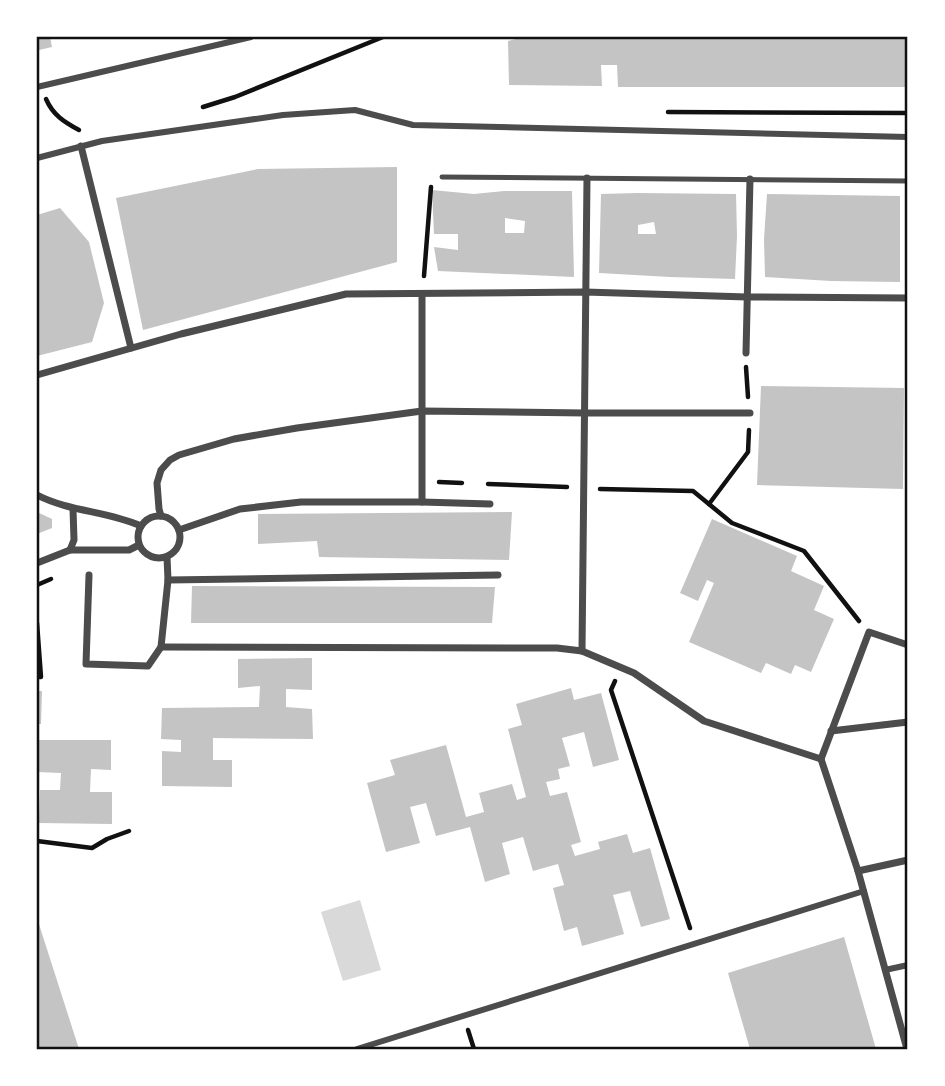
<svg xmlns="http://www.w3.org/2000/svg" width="945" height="1086" viewBox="0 0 945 1086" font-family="Signika,sans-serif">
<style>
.water{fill:#d9d9d9}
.building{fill:#c4c4c4;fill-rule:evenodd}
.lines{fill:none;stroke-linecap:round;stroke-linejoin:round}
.path{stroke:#111;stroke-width:4.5}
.service{stroke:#4c4c4c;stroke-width:5}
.pedestrian{stroke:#4c4c4c;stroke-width:6}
.minor{stroke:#4c4c4c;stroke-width:7}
.neatline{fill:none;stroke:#111;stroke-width:2.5}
</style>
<rect width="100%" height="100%" fill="#fff"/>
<!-- water -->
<path class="water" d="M 360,900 L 381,970 L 343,981 L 321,912 Z"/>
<!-- building -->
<g class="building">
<path d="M 37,37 L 50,37 L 52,47 L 39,50 Z"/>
<path d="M 524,37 L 908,37 L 908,87 L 618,87 L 617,65 L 601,65 L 602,86 L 509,85 L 508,41 Z"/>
<path d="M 397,167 L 397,262 L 143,330 L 116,198 L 258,169 Z"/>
<path d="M 432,190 L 474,194 L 504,191 L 572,191 L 574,277 L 438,271 L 434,247 L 458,250 L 458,234 L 434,234 ZM 505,218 L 525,221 L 524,233 L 505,233 Z"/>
<path d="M 637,193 L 736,194 L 737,236 L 735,279 L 670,277 L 599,273 L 601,194 ZM 654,222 L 656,234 L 638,234 L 638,225 Z"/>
<path d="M 767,194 L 900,196 L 900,282 L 831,281 L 765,277 L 764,239 Z"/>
<path d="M 60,208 L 89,242 L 104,303 L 92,342 L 37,356 L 37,215 Z"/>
<path d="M 761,386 L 904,388 L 903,489 L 757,485 Z"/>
<path d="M 37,512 L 52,519 L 52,528 L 37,534 Z"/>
<path d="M 512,512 L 509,560 L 319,557 L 317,541 L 258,544 L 258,514 Z"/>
<path d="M 712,519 L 797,556 L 791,571 L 824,586 L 814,610 L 834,619 L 811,672 L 795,665 L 791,674 L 766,663 L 761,673 L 689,642 L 714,583 L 707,580 L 698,601 L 680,593 Z"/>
<path d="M 192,586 L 495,587 L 492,623 L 191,623 Z"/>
<path d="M 312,658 L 312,690 L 286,689 L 286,707 L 312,709 L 313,739 L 213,738 L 213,760 L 232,760 L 232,787 L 162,786 L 162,751 L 181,752 L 181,740 L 161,739 L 162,708 L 259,707 L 260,686 L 238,688 L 238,659 Z"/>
<path d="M 571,688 L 574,700 L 601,693 L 619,760 L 593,767 L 584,732 L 562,738 L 570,766 L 558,769 L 560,779 L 546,782 L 550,796 L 567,792 L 581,842 L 571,845 L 575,856 L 600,849 L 598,842 L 627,834 L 633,853 L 650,848 L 670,919 L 641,927 L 630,891 L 613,895 L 624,934 L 582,946 L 577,927 L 564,931 L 553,888 L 564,885 L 558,864 L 533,871 L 523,837 L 502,843 L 510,874 L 485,882 L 470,827 L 436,836 L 426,803 L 410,807 L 420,843 L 386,852 L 367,783 L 395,775 L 390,760 L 446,745 L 466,817 L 484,812 L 479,793 L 512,784 L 517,800 L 526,797 L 508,729 L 522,725 L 516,704 Z"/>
<path d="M 37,691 L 42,691 L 41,724 L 37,724 Z"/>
<path d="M 37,740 L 111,740 L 111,770 L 91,769 L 90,792 L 112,792 L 112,824 L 39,823 L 40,790 L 60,790 L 61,773 L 37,772 Z"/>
<path d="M 37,918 L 79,1049 L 37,1049 Z"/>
<path d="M 844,937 L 876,1049 L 750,1049 L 728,973 Z"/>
</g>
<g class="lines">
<!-- path -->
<g class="path">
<path d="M 46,99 C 53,115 64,122 79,130"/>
<path d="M 203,107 L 235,97 L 383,37"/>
<path d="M 668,112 L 908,113"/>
<path d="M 424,276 L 431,187"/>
<path d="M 746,367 L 748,397"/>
<path d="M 439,482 L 462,483"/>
<path d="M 488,484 L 567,487"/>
<path d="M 600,489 L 693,491 L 732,523 L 804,551 L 859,621"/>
<path d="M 709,504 L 748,452 L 749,430"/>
<path d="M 37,585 L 51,579"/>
<path d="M 37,623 L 41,677 L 37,677"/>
<path d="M 615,681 L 611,690 L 690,928"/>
<path d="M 37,841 L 92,848 L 107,839 L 129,831"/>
<path d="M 468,1030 L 474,1049"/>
</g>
<!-- service -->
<path class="service" d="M 442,177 L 908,181"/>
<!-- pedestrian -->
<g class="pedestrian">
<path d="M 37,87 L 251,37"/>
<path d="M 37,158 L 102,141 L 283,115 L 355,110 L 413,125 L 908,137"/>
<path d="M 885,970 L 908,965"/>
<path d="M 357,1049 L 864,891"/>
</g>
<!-- minor -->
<g class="minor">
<path d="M 81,146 L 131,348"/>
<path d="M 746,353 L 750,179"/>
<path d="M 37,375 L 181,334 L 346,294 L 585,292 L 747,297 L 908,298"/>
<path d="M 37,495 C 70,512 108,511 141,526"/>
<path d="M 422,502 L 422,294"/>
<path d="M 161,516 L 159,509 L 157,483 L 161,470 L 170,460 L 179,455 L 234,439 L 297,428 L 422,411 L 585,413 L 750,413"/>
<circle cx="159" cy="537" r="21"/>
<path d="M 179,530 L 240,509 L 301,502 L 422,502 L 490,504"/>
<path d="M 70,550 L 74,540 L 73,509"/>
<path d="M 37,563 L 70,550 L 129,550 L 139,545"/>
<path d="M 89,575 L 86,664 L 148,666 L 161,647 L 168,580 L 167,557"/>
<path d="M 168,580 L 498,575"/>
<path d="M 161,647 L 557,648 L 582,651 L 634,673 L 704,721 L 821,759"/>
<path d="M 582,651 L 587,178"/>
<path d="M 831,731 L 908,722"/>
<path d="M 821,759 L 858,871 L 907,1049"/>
<path d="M 821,759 L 869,632 L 908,645"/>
<path d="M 858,871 L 908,860"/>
</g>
</g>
<!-- border -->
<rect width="945" height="1086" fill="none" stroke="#ffffff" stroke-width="77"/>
<rect x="38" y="38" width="868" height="1010" class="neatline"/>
</svg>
